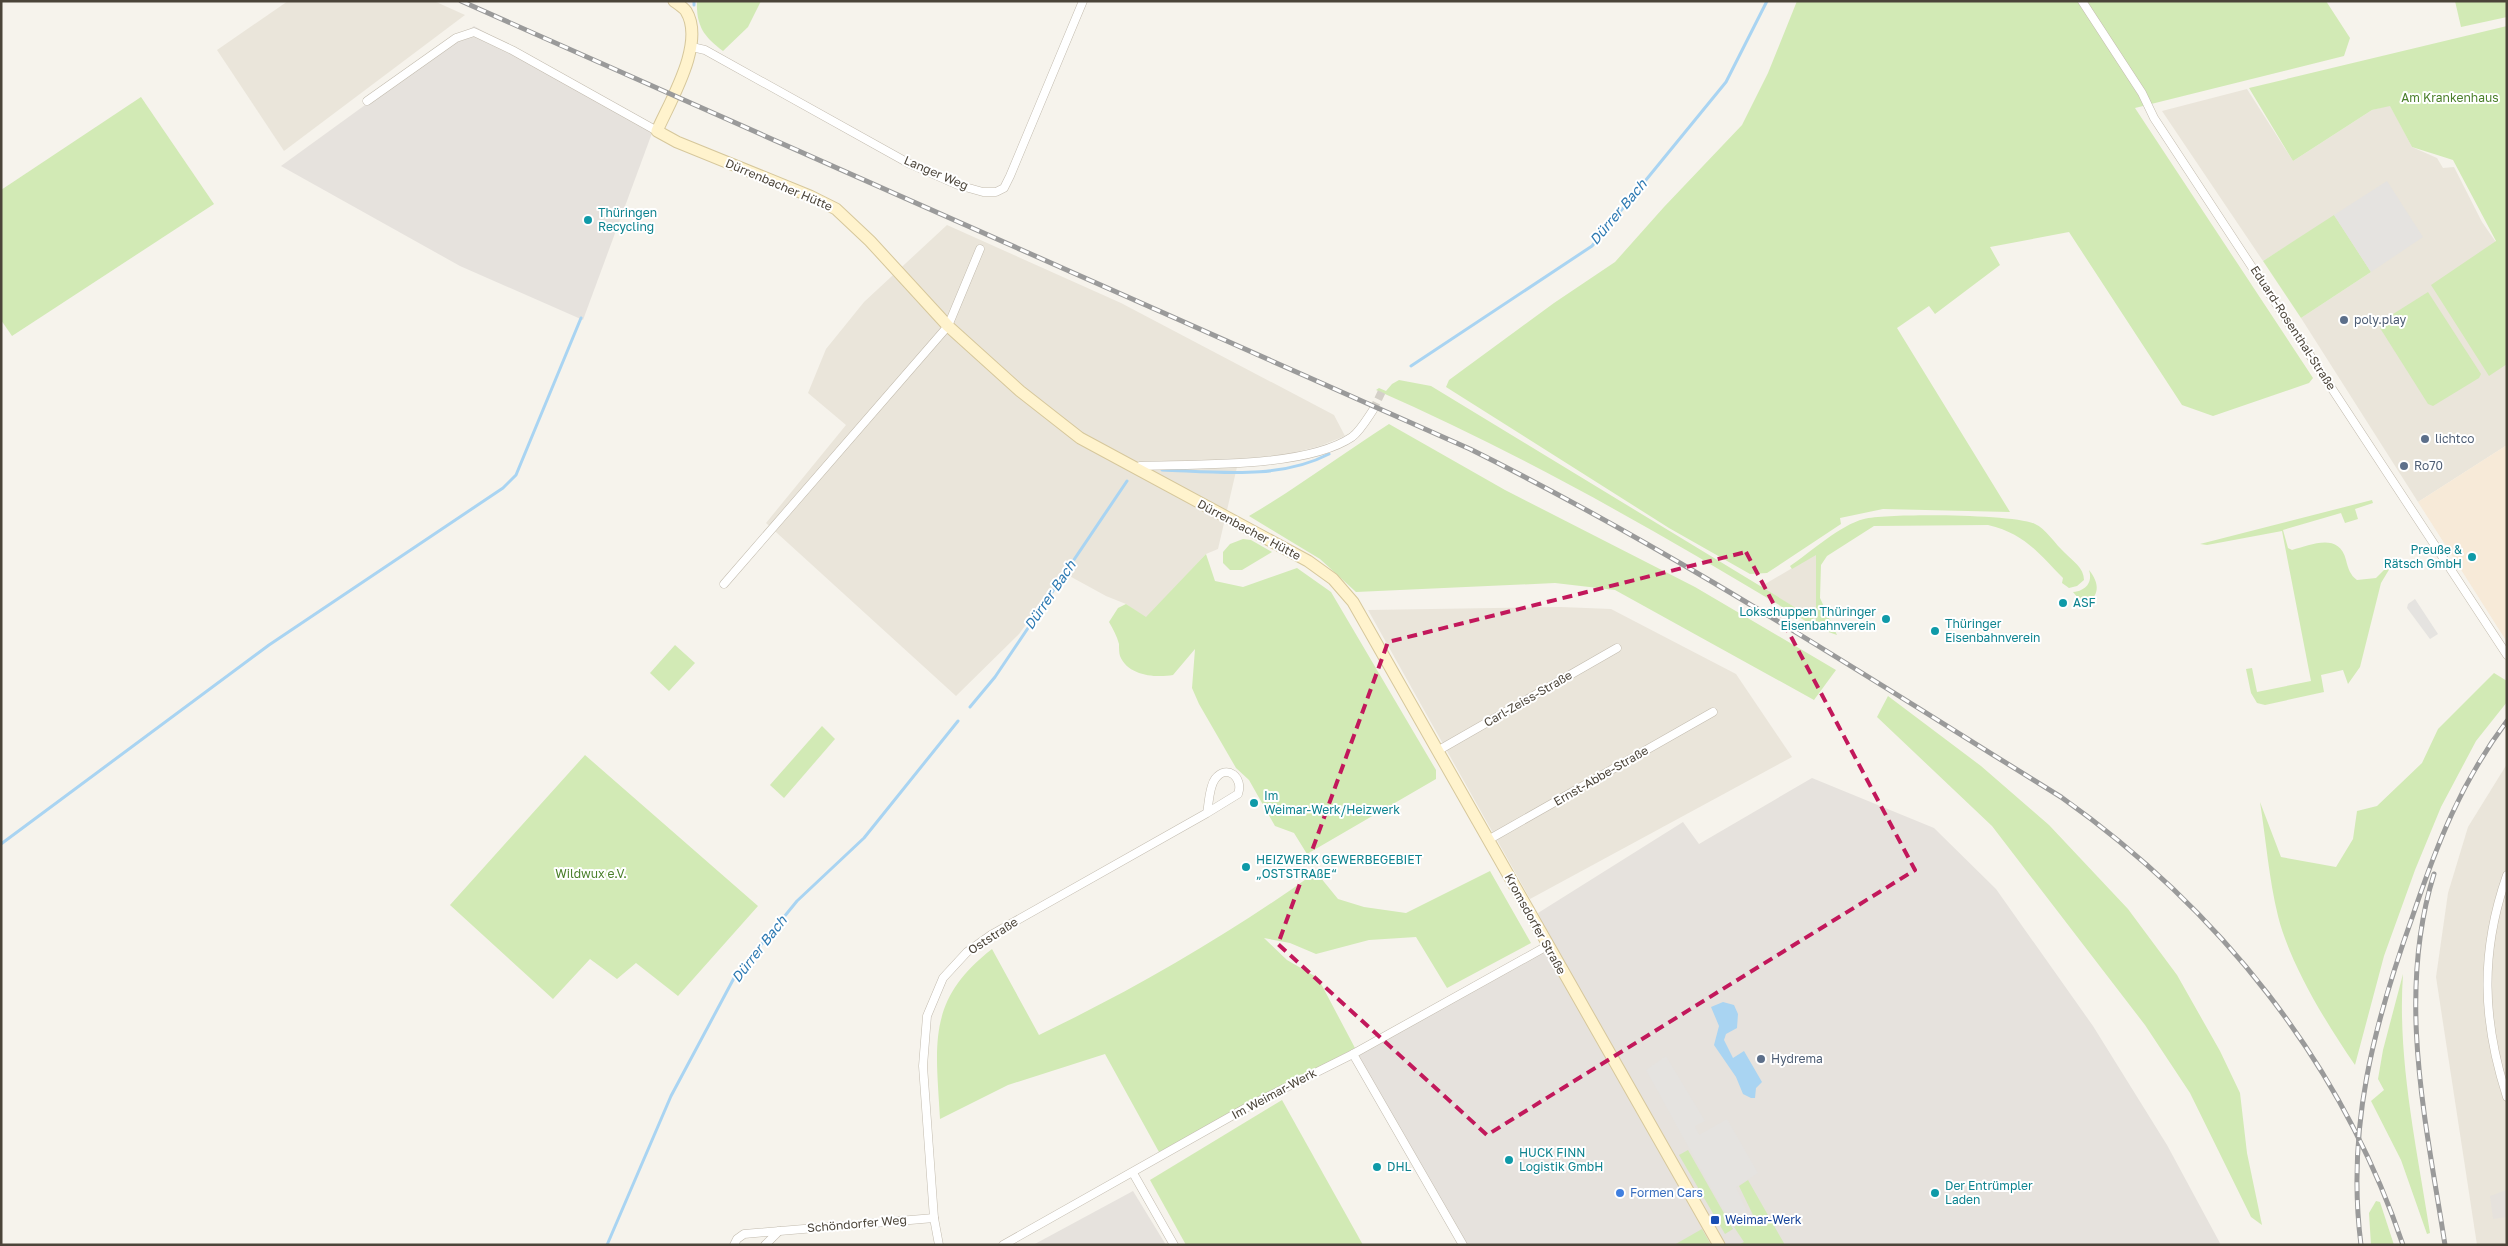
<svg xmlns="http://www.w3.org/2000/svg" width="2508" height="1246" viewBox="0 0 2508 1246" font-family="'Golos Text',sans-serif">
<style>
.residential{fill:#eae5da}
.commercial{fill:#f7ead8}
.industrial{fill:#e6e2dd}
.green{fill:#d2eab5}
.parking{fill:#e5e3e0}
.water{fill:#a9d4f2}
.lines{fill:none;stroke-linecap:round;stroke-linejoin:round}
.stream{stroke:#a9d4f2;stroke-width:3}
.street-tunnel{stroke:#d4d0c8;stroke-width:8;stroke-dasharray:8 4;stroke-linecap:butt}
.street-casing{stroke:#c2bbae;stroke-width:9}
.secondary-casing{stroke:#d6c79b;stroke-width:13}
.street{stroke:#fff;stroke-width:8}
.secondary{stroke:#fff3cd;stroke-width:11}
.rail-casing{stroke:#9a9a9a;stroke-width:5}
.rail{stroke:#fff;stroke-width:3;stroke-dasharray:9;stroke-linecap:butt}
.marked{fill:none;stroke:#c2185b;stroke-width:4;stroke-dasharray:10 6;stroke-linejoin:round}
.culture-dot{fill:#0f9aa8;stroke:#fff;stroke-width:2}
.service-dot{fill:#5c6f8a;stroke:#fff;stroke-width:2}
.shop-dot{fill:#3f7fe0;stroke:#fff;stroke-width:2}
.transit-dot{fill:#1a4fb4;stroke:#fff;stroke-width:2}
.labels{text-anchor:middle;stroke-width:4;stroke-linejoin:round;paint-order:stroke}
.park-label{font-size:12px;fill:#4a7f2a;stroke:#fff}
.street-label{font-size:12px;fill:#4b4439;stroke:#fff}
.culture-label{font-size:12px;fill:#0d838f;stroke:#fff;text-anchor:start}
.service-label{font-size:12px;fill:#4e5e75;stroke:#fff;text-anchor:start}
.shop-label{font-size:12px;fill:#366cbe;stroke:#fff;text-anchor:start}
.transit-label{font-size:12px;fill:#164399;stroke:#fff;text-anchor:start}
.water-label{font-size:14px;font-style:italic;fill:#2e7ab2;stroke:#fff}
</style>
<rect width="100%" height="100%" fill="#f6f3ec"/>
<!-- residential -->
<g class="residential">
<path d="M 288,1 L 434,1 L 465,15 L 284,151 L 217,50 Z"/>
<path d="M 2247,89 L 2293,161 L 2372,110 L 2390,105 L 2412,147 L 2437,158 L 2443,168 L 2454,167 L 2482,222 L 2507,258 L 2507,445 L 2418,502 L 2301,318 L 2371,272 L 2334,216 L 2263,261 L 2162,111 Z"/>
<path d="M 947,225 L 1121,303 L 1334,415 L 1345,436 L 1320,446 L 1237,467 L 1218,549 L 1206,554 L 1146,618 L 1126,604 L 1106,596 L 1064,573 L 1019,634 L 956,696 L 766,523 L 846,425 L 808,393 L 826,349 L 864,302 Z"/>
<path d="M 1816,554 L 1817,620 L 1760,587 Z"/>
<path d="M 1561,607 L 1611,609 L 1736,674 L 1792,757 L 1530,899 L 1368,610 Z"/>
<path d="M 2507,764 L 2507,1245 L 2477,1245 L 2436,977 L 2448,893 L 2468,827 Z"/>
</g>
<!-- commercial -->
<path class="commercial" d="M 2507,445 L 2507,642 L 2418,502 Z"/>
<!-- industrial -->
<g class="industrial">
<path d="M 474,26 L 655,125 L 583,320 L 460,266 L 281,166 Z"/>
<path d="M 1812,778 L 1934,828 L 1996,889 L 2093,1026 L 2167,1145 L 2221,1245 L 1463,1245 L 1353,1054 L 1547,945 L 1538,913 L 1683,822 L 1699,844 Z"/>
<path d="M 2507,1190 L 2507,1217 L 2493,1219 L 2490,1196 Z"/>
<path d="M 1133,1191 L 1166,1245 L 1033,1245 Z"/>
</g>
<!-- green -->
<g class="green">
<path d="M 697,1 L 761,1 L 748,27 L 723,51 C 704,37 696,26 697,1 Z"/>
<path d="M 1797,1 L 2326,1 L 2350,38 L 2344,56 L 2135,108 L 2313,378 L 2309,383 L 2213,416 L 2182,405 L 2069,232 L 1990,247 L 2000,265 L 1935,314 L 1929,306 L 1897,328 L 2010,512 L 1883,509 L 1840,518 L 1841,524 L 1767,573 L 1750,574 L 1669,528 L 1446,387 L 1449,380 L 1554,303 L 1615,262 L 1664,207 L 1742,125 L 1768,73 Z"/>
<path d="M 2455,1 L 2507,1 L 2507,17 L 2461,27 Z"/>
<path d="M 2507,26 L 2507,364 L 2489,376 L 2431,285 L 2496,241 L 2453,160 L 2412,147 L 2390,106 L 2372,110 L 2293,161 L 2249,88 Z"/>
<path d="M 141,97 L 214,204 L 12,336 L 1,320 L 1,190 Z"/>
<path d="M 2334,215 L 2371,272 L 2301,318 L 2263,261 Z"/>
<path d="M 2428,292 L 2481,374 L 2479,378 L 2433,406 L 2428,404 L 2380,328 L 2382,321 Z"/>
<path d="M 1399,380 L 1431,386 L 1816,620 L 1816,555 L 1792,569 L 1790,566 C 1811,552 1840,525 1864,519 C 1889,513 2014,514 2035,524 C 2045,528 2056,545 2065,553 C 2073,561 2084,568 2084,580 L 2077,586 L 2069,588 L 2062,583 L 2063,578 C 2037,552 2025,534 1988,525 L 1874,526 L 1827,556 L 1821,565 L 1820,598 L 1837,635 L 1817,628 C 1674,541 1529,457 1376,390 L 1379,388 L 1386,391 L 1392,384 Z"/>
<path d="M 1389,424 L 1505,490 L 1695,587 L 1836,670 L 1814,700 L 1615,590 L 1555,583 L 1356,592 L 1320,559 L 1249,516 C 1297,488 1342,454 1389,424 Z"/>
<path d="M 2372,500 L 2373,503 L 2355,509 L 2358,519 L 2345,523 L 2341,513 L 2283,530 L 2288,548 L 2292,550 C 2311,545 2339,532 2346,560 C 2348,568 2350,575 2357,580 L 2376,578 L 2396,558 L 2381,583 L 2360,667 L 2348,684 L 2343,670 L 2321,675 L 2324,692 L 2265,705 L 2257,703 L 2251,693 L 2246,669 L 2252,668 L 2257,692 L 2311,681 L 2282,531 L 2207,545 L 2200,544 Z"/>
<path d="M 1243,539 L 1251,540 L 1272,552 L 1242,570 L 1230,570 L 1223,563 L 1223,552 L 1230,544 Z"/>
<path d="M 1206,554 L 1215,581 L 1243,587 L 1297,568 L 1331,592 L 1436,770 L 1436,779 L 1307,854 L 1294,833 L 1275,826 L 1249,780 L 1236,768 L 1199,704 L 1192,688 L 1195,649 L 1173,675 C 1156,678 1128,676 1120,656 C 1119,653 1119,648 1119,644 C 1117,636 1113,629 1109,622 L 1118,608 L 1126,604 L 1146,617 Z"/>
<path d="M 2089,570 C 2100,584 2100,595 2085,606 L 2073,592 C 2086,591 2093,582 2089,570 Z"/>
<path d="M 675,645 L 695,663 L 669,691 L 650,673 Z"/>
<path d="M 2494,673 L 2507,681 L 2507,702 L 2476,741 L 2441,807 L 2415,870 L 2384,956 L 2355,1065 C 2326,1023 2290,964 2278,916 C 2269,879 2266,840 2260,802 L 2281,857 L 2336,867 L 2353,839 L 2357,811 L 2377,806 L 2422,763 L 2438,729 Z"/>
<path d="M 1888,696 L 1981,766 L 2049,825 L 2128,909 L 2177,975 L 2220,1051 L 2240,1093 L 2247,1153 L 2262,1225 L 2251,1217 L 2190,1093 L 2145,1025 L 1992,826 L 1877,717 Z"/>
<path d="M 822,726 L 835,739 L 784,798 L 770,785 Z"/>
<path d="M 585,755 L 758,906 L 678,996 L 636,963 L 617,979 L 590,959 L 553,999 L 450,905 Z"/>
<path d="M 1490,871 L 1531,943 L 1447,988 L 1416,937 L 1369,940 L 1316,954 L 1290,943 L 1264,938 L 1287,960 L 1318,978 L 1355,1048 L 1159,1152 L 1105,1054 L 1008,1085 L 940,1119 C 936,1045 926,1000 992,949 L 1039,1035 C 1135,989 1230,934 1316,872 L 1338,899 L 1364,907 L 1406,913 Z"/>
<path d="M 2403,974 C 2397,1060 2417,1148 2430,1233 L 2427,1234 L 2401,1160 L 2371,1101 L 2384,1090 L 2378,1079 L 2383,1050 Z"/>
<path d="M 1282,1100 L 1363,1245 L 1186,1245 L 1150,1180 Z"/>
<path d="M 1688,1150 L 1733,1229 L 1725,1234 L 1679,1155 Z"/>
<path d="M 1748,1180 L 1785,1245 L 1738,1245 L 1744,1242 L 1734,1227 L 1753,1215 L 1739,1186 Z"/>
<path d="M 2376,1201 L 2380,1202 L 2394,1245 L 2371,1245 L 2369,1213 Z"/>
<path d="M 1702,1229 L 1711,1245 L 1674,1245 Z"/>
</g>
<!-- parking -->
<g class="parking">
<path d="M 2387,181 L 2423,237 L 2371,272 L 2334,215 Z"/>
<path d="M 2415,599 L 2438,634 L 2430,639 L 2407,608 L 2408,604 Z"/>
<path d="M 1666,1056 L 1705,1121 L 1695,1126 L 1699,1135 L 1727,1119 L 1758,1173 L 1736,1187 L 1749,1216 L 1732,1226 L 1646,1070 Z"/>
</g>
<!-- water -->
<path class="water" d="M 1723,1002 L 1734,1005 L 1738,1014 L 1737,1028 L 1726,1034 L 1724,1040 L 1733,1058 L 1744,1051 L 1762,1082 L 1756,1088 L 1755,1098 L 1751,1098 L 1743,1094 L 1736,1077 L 1714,1045 L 1719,1026 L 1711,1007 Z"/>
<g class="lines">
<!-- stream -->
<g class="stream">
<path d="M 694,5 L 694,1"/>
<path d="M 1411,366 L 1592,246 L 1726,82 L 1767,1"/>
<path d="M 1162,470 C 1217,472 1279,480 1329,454"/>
<path d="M 970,707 L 995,677 L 1127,481"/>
<path d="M 1,844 L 269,645 L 503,488 L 516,475 L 581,318"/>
<path d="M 607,1245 L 671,1096 L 734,978 L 797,901 L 864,838 L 958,721"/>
</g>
<!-- street-tunnel -->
<path class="street-tunnel" d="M 1373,410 L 1383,389"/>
<!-- street casing -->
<g class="street-casing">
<g id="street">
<path d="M 2082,1 L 2142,93 L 2154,118 L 2507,655"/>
<path d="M 692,47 L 705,50 L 910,164 L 958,185 L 983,192 L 996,192 L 1004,188 L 1010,176 L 1083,1"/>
<path d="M 367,101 L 456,38 L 474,32 L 512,50 L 657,131"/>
<path d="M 1136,469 L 1140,466 C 1197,464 1306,468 1352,437 C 1360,431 1367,419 1373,410"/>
<path d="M 724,584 L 948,326 L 980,249"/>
<path d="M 1439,750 L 1617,648"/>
<path d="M 1488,840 L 1713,712"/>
<path d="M 2507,875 C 2480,952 2482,1020 2507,1097"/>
<path d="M 1353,1054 L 1463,1245"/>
<path d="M 1133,1173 L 1174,1245"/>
<path d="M 734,1245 L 737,1239 L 744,1234 L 934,1218"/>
<path d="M 765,1245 L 779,1231"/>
<path d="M 939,1245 L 934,1218 L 923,1066 L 927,1016 L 943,978 L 967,952 L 991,935 L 1207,813 L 1238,794 C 1244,778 1227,763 1215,779 C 1209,787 1209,803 1207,813"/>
<path d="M 1003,1245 L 1251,1105 L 1353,1054 L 1547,946"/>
</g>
</g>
<!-- secondary casing -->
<g class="secondary-casing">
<path id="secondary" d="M 674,1 C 678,4 684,8 686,11 C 706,43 670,101 657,131 L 677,142 L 810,196 L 836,209 L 870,241 L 948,326 L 1020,391 L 1080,438 L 1308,561 L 1333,579 L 1353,602 L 1719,1245"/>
</g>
<!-- street -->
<use href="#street" class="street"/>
<!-- secondary -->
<use href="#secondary" class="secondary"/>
<!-- rail casing -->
<g class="rail-casing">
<g id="rail">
<path d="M 461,1 L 1470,449 C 1675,551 1867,677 2061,797 C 2218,908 2341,1061 2403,1245"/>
<path d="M 2434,874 C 2396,996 2426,1122 2445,1245"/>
<path d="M 2361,1245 C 2346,1128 2374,1024 2413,915 C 2437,844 2461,782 2507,721"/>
</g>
</g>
<!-- rail -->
<use href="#rail" class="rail"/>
</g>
<!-- marked area -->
<path class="marked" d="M 1746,552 L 1915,870 L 1487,1135 L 1278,944 L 1388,642 Z"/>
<!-- markers -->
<g class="culture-dot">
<circle cx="588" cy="220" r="5"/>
<circle cx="2472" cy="557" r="5"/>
<circle cx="2063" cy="603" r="5"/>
<circle cx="1886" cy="619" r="5"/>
<circle cx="1935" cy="631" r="5"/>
<circle cx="1254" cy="803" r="5"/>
<circle cx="1246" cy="867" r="5"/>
<circle cx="1509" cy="1160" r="5"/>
<circle cx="1377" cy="1167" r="5"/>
<circle cx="1935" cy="1193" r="5"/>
</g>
<g class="service-dot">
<circle cx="2344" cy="320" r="5"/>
<circle cx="2425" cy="439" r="5"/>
<circle cx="2404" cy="466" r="5"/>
<circle cx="1761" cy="1059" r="5"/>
</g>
<circle class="shop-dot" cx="1620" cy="1193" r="5"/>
<rect class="transit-dot" x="1710" y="1215" width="10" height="10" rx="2.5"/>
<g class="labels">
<!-- park labels -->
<g class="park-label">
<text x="2450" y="102">Am Krankenhaus</text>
<text x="591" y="878">Wildwux e.V.</text>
</g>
<!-- street labels -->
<g class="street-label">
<text transform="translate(936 173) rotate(23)" y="4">Langer Weg</text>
<text transform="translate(779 185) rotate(23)" y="4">Dürrenbacher Hütte</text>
<text transform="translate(2293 328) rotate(57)" y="4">Eduard-Rosenthal-Straße</text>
<text transform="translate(1249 530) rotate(28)" y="4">Dürrenbacher Hütte</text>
<text transform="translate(1528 699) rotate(-30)" y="4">Carl-Zeiss-Straße</text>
<text transform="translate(1601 776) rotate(-30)" y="4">Ernst-Abbe-Straße</text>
<text transform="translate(1535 924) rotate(61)" y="4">Kromsdorfer Straße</text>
<text transform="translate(993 936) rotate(-33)" y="4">Oststraße</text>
<text transform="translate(1274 1094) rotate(-28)" y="4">Im Weimar-Werk</text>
<text transform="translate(857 1224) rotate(-5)" y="4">Schöndorfer Weg</text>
</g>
<!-- culture labels -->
<g class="culture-label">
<text x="598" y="217">Thüringen<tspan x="598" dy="14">Recycling</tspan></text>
<text x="2462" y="554" text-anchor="end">Preuße &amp;<tspan x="2462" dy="14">Rätsch GmbH</tspan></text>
<text x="2073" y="607">ASF</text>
<text x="1876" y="616" text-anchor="end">Lokschuppen Thüringer<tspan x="1876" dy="14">Eisenbahnverein</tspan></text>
<text x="1945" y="628">Thüringer<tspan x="1945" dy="14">Eisenbahnverein</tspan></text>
<text x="1264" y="800">Im<tspan x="1264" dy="14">Weimar-Werk/Heizwerk</tspan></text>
<text x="1256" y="864">HEIZWERK GEWERBEGEBIET<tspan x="1256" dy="14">„OSTSTRAßE“</tspan></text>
<text x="1519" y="1157">HUCK FINN<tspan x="1519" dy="14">Logistik GmbH</tspan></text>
<text x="1387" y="1171">DHL</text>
<text x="1945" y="1190">Der Entrümpler<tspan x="1945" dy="14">Laden</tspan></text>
</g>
<!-- service labels -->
<g class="service-label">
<text x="2354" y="324">poly.play</text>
<text x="2435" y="443">lichtco</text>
<text x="2414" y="470">Ro70</text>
<text x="1771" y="1063">Hydrema</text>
</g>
<!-- shop labels -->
<g class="shop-label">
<text x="1630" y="1197">Formen Cars</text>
</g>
<!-- transit labels -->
<g class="transit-label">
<text x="1725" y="1224">Weimar-Werk</text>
</g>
<!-- water labels -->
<g class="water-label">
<text transform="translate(1618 212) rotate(-50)" y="5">Dürrer Bach</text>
<text transform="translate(1050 595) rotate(-56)" y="5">Dürrer Bach</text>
<text transform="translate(759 949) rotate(-52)" y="5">Dürrer Bach</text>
</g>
</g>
<!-- border -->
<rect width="2508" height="1246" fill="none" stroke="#4b4439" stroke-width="5"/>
</svg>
